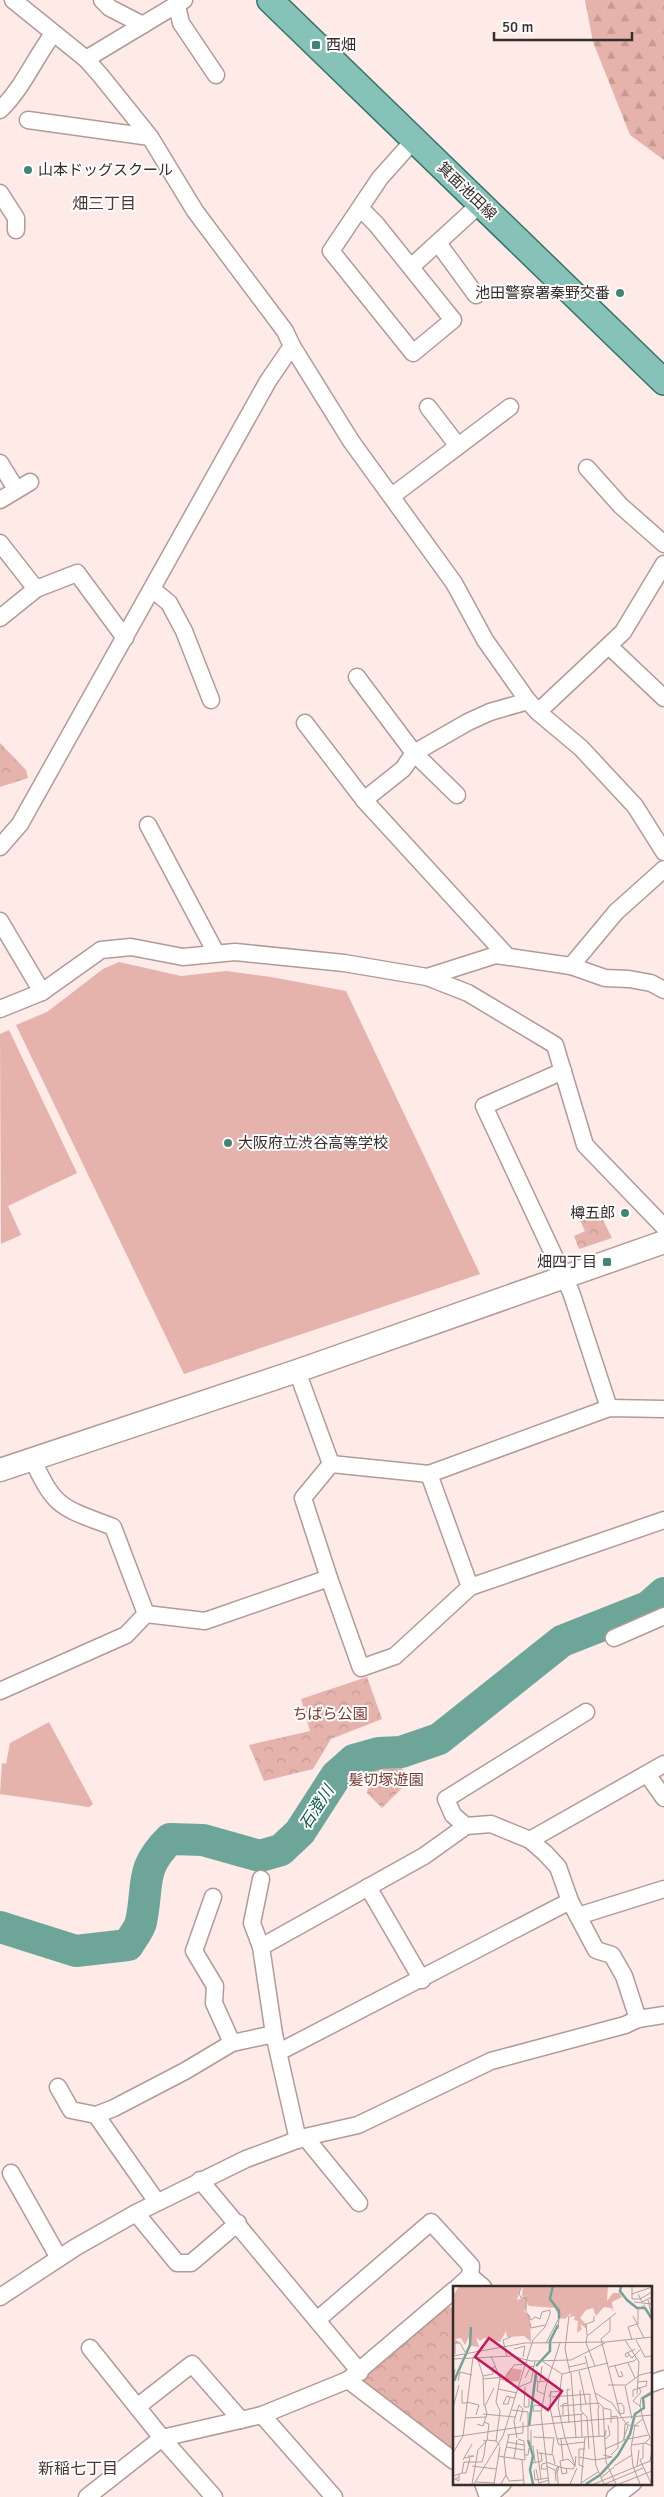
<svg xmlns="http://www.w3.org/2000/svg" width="664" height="2497" viewBox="0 0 664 2497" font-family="Signika,'Noto Sans JP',sans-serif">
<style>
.forest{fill:url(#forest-firs)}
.park{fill:url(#park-crowns)}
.garden{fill:#e5b3ab}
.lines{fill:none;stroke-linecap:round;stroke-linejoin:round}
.river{stroke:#6ea599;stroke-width:32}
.street-casing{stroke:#b19b97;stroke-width:19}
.secondary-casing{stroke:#b19b97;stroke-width:25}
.primary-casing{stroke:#357367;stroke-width:28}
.street{stroke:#fff;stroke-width:16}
.secondary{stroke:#fff;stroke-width:22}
.primary{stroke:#86c2b8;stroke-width:25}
.poi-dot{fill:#428578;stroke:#fdfdfd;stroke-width:2}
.labels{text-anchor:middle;stroke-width:4;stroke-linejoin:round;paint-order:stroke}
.poi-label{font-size:15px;fill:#362d2b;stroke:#fdfdfd;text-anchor:start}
.street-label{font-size:15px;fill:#362d2b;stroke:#fdfdfd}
.park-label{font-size:15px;fill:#773830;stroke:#fdfdfd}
.neighbourhood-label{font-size:16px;fill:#483633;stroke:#fdfdfd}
.water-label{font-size:16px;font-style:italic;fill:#09584c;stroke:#fdfdfd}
.inset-river{fill:none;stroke:#6ea599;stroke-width:2.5}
.inset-road{fill:none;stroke:#ae9f9c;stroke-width:1}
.view{fill:#c2185b;fill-opacity:0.15;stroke:#c2185b;stroke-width:2.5}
.inset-edge{fill:none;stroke:#362d2b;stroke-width:2.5}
</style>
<defs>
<pattern id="forest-firs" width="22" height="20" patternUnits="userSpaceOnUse" patternTransform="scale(1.25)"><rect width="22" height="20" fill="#e5b3ab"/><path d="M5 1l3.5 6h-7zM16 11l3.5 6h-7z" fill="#c59a93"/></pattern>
<pattern id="park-crowns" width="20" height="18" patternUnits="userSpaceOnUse" patternTransform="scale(1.25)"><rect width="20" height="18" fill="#e5b3ab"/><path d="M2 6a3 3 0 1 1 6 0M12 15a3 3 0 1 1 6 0" fill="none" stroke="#c59a93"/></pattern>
</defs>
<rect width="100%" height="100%" fill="#feebe7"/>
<!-- forest -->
<path class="forest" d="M 585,0 L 664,0 L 664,160 L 630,135 L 593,42 Z"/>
<!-- park -->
<g class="park">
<path d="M 0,743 L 26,770 L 28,778 L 0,787 Z"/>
<path d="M 596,1206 L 612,1238 L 579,1249 L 574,1236 L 585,1231 L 577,1214 Z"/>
<path d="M 367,1677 L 382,1719 L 331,1739 L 313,1769 L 264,1781 L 249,1745 L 310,1731 L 301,1699 Z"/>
<path d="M 396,1759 L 410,1780 L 382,1808 L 367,1793 L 372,1767 Z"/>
<path d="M 448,2305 L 454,2310 L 454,2452 L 364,2383 L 363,2375 Z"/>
</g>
<!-- garden -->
<g class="garden">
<path d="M 119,962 L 181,976 L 226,971 L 271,977 L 346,991 L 480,1274 L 184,1374 L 16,1025 L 47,1012 L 103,969 Z"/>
<path d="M 9,1030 L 77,1173 L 8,1206 L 21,1235 L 1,1244 L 0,1034 Z"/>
<path d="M 49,1722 L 93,1804 L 89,1807 L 0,1794 L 2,1763 L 6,1764 L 10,1743 Z"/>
</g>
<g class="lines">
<!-- river -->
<path class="river" d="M 0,1927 L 76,1951 L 128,1945 C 132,1938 139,1930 141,1922 C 149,1885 139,1869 170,1839 L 203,1840 L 260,1856 L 281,1850 L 300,1832 L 336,1776 L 354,1760 L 379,1753 L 401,1752 L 439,1739 L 562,1641 L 648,1607 L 664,1593"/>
<!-- street casing -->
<g class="street-casing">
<g id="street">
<path d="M 13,0 L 86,59 L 101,76 L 150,137 L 195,211 L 285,331 L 292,346 L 351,441 L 454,583 L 485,640 L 528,701 L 538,712 L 581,748 L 635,806 L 664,852"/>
<path d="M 102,0 L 110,8 L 143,25"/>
<path d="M 177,6 L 181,23 L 216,75"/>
<path d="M 86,59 L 184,0"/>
<path d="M 0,110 C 23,88 34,59 53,34"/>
<path d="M 28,120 L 150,137"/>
<path d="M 0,193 L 16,218 L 16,230"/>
<path d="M 360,208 L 376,224 L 453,320 L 413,353 L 331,251 L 380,178 L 414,140"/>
<path d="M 438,243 L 476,295"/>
<path d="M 411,267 L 480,204"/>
<path d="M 428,407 L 458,446"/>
<path d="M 0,463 L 16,489"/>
<path d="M 587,468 L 621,506 L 664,544"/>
<path d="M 392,496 L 510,407"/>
<path d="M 0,500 L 30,482"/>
<path d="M 0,543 L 36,589"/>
<path d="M 152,589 L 169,603 L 184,631 L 211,700"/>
<path d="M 0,618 L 36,589 L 77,573 L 125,638"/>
<path d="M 609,646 L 664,698"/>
<path d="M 357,677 L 414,753 L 457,795"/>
<path d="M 538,712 L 623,632 L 664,564"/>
<path d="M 305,723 L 364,800 L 507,956"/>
<path d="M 364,800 L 403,769 L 414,753 L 468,722 L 490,712 L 528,701"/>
<path d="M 148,825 L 216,953"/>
<path d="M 0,847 L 20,824 L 268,381 L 292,346"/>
<path d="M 0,921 L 42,992"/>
<path d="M 571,966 L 616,912 L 664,869"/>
<path d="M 427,977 L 496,955 L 571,966 L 605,978 L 629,979 L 651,983 L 664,990"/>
<path d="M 0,1009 L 42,992 L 101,950 L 131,947 L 183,957 L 235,952 L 344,963 L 427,977 L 468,993 L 555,1045 L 585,1145 L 664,1227"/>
<path d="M 563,1071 L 484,1106 L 571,1292 L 609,1408"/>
<path d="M 297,1371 L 331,1464 L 303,1498 L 329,1578"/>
<path d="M 32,1457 C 53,1509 64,1508 113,1527 L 146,1614 L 205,1621 L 329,1578 L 361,1668 L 395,1656 L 470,1587 L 664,1520"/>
<path d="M 331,1464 L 429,1474 L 609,1408 L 664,1409"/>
<path d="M 429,1474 L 470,1587"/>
<path d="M 614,1638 L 664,1616"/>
<path d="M 0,1691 L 126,1635 L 146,1614"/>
<path d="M 586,1712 L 446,1799 L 453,1815 L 466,1826 L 491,1824 L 530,1840 L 545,1853 L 558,1867 L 570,1901 L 596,1950 L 612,1955 L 624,1976 L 638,2019"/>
<path d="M 647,1774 L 664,1798"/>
<path d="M 530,1840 L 664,1764"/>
<path d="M 261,1879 L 252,1923 L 261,1947"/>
<path d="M 368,1887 L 422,1980"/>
<path d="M 213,1897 L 194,1951 L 215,1986 L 214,2003 L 232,2043"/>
<path d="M 578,1916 L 664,1889"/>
<path d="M 279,2052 L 570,1901"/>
<path d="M 58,2087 L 71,2110 L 96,2115 L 114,2108 L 185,2071 L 232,2043 L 274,2034"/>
<path d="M 96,2115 L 157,2202"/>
<path d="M 305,2137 L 359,2203"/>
<path d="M 298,2140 L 274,2034 L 261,1947 L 424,1856 L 466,1826"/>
<path d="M 11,2173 L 59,2258"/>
<path d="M 200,2180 L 360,2372"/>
<path d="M 136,2213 L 177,2263 L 191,2263 L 238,2223"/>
<path d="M 470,2276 L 483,2287"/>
<path d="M 0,2297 L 76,2247 L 136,2213 L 246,2159 L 305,2137 L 358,2125 L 491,2061 L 625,2025 L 638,2019 L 664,2015"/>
<path d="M 317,2320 L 431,2222 L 471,2266 L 470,2276 L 458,2287"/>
<path d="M 90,2348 L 162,2438 L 214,2497"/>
<path d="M 348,2380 L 454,2461"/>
<path d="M 650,2384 L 664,2379"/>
<path d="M 137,2407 L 192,2364 L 241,2420"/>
<path d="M 262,2415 L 334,2497"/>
<path d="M 483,2483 L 488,2497"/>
<path d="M 87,2497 L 162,2438 L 262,2415 L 348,2380 L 454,2290"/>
<path d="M 488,2497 L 503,2483"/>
<path d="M 615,2497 L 633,2483"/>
</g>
</g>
<!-- secondary casing -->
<g class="secondary-casing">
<path id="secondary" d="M 0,1470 L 297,1371 L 664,1242"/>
</g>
<!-- primary casing -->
<g class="primary-casing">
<path id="primary" d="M 270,0 L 664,382"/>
</g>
<!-- street -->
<use href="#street" class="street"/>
<!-- secondary -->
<use href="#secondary" class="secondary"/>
<!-- primary -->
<use href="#primary" class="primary"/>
</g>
<!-- markers -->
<g class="poi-dot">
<rect x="311" y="40" width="10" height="10" rx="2.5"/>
<circle cx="28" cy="170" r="5"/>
<circle cx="620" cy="293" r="5"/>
<circle cx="228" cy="1143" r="5"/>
<circle cx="625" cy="1213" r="5"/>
<rect x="602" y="1257" width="10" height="10" rx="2.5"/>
</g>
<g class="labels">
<!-- poi labels -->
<g class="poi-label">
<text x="326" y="50">西畑</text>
<text x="38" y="175">山本ドッグスクール</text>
<text x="610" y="298" text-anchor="end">池田警察署秦野交番</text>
<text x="238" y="1148">大阪府立渋谷高等学校</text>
<text x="615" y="1218" text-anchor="end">樽五郎</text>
<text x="597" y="1267" text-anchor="end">畑四丁目</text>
</g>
<!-- street labels -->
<g class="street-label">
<text transform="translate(467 191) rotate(44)" y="5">箕面池田線</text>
</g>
<!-- park labels -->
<g class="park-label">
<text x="330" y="1719">ちばら公園</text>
<text x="386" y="1785">髪切塚遊園</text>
</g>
<!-- neighbourhood labels -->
<g class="neighbourhood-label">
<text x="104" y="209">畑三丁目</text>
<text x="78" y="2474">新稲七丁目</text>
</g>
<!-- water labels -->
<g class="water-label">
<text transform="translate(316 1807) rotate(-57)" y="6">石澄川</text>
</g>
</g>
<!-- overview -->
<g transform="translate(453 2286)">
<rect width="199" height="199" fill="#feebe7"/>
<path d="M 6,0 L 68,0 L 64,14 L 71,12 L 74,20 L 71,26 L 77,29 L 78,56 L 71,50 L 54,51 L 53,45 L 47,56 L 31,52 L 27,55 L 23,51 L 26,61 L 18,60 L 16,51 L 12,59 L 8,52 L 2,53 L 7,57 L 0,57 L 0,10 ZM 70,0 L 100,0 L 96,13 L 104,22 L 76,20 L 70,11 L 78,8 L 69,11 ZM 101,0 L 155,0 L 154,15 L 160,7 L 167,7 L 169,11 L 159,16 L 160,26 L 158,22 L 151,21 L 143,30 L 140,22 L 133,24 L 127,32 L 133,38 L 134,43 L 127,38 L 129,43 L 124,47 L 125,35 L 121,34 L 122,30 L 117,31 L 118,27 L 112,33 L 107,32 L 98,15 Z" fill="#e5b3ab"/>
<path d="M 58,82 L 69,84 L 66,95 L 52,96 L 53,88 Z" fill="#e5b3ab"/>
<path class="inset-river" d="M 100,0 L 97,13 L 106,25 L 106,33M 168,1 L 167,5 L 174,14 L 184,22 L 192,22 L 199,33M 83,80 L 97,65 L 97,55 L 105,39M 1,95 L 17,59 L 18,41M 76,140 L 83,87M 75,154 L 80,170 L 77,184 L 80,198M 133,198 L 147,189 L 165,169 L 177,148 L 182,128 L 191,122 L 190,112 L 199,107"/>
<path class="inset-road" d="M 179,0 L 179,13 L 187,13 L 199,6M 179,8 L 199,1M 185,8 L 189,16 L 199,11M 195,14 L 199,31M 181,16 L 199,18M 116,30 L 112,63 L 117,87M 180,30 L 191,52M 157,32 L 157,45 L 148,53 L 167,128M 77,37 L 78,42 L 92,39M 185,38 L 185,23 L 192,19M 134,49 L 133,38 L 141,35 L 141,30M 172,54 L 186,76 L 184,108M 179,54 L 175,41 L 184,38M 183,54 L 192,71 L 199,70M 93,57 L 106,32 L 105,43M 61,63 L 72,60 L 70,71M 174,66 L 179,72 L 187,64M 2,68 L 2,57 L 7,57 L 12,66M 177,69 L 173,71 L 172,68 L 182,63M 0,70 L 72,57 L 153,56 L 199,51M 38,70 L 47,92 L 43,116 L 47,125 L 43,155 L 47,160M 132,70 L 146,122M 24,71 L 30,90M 54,71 L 50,54 L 58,51M 0,73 L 59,70 L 78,75 L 118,74 L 152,57M 89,75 L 109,88 L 155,77M 175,77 L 182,92M 142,80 L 133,57 L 134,50 L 163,27M 162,80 L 166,91 L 170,90 L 168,85M 116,81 L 133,77M 156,81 L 181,75 L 184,72M 126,85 L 133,118M 118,87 L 123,152M 109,88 L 105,120 L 112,152 L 152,150 L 153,144M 84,90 L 84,96 L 94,95M 72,92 L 78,80 L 81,81M 30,93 L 52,91M 47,93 L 51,94 L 61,79 L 72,78M 5,95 L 7,86 L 19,89M 87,95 L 89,80M 85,96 L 84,105 L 91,108M 0,99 L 2,83M 155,99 L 173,99 L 187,89 L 199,86M 172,100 L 179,133M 66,101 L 78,96 L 82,75M 72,101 L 71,121 L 76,121 L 76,113M 186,101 L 188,106 L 180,115 L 187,120 L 190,133 L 182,139 L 178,162 L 180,180 L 187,198M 45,103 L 64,107M 9,104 L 9,117 L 14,117M 127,104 L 128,125 L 134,131 L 136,163M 98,106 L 108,105 L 108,110M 142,107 L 159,117 L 174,139 L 186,140M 57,111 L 55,118 L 50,118 L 54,110 L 57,111 L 62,112M 99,111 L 137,108 L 137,118M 180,111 L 180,104 L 193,100 L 194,95 L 185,96M 14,116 L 26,119 L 23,129M 137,118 L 143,180 L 151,198M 164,118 L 168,117 L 171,121 L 171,127 L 167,128M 31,120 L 30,90 L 40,88 L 40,81 L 43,81M 107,120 L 146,117 L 150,121 L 153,176 L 163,198M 187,120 L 188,112 L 199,105M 0,122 L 6,99M 145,122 L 146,150M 151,122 L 158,124 L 158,137M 59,124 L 75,126 L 75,155M 88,125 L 80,125 L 81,119 L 89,120M 30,128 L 62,131M 128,128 L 129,151M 110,129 L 110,118 L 115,117M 99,131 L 130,128M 158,131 L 164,130 L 165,136 L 165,162 L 158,169M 13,132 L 33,131M 190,133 L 197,152 L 192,157M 31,136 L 36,138 L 34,154M 176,136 L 172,138 L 171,154 L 195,149M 116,137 L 114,103 L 117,104M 24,138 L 30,140 L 34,128 L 32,120 L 41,102M 54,149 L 70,147 L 70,136M 0,151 L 81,139 L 199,129M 80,151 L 100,152M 64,152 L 61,135 L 66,119 L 70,123 L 67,135M 104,153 L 106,159 L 132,156M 108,153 L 110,174M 152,153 L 157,149 L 155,139M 30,154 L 33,155 L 31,169M 54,156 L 71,159M 179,159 L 192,157 L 199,160M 53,161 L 71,164M 78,161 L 78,144M 84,163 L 88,193M 152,163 L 170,155 L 175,140M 0,167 L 10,150 L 20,71M 85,167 L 100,169 L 102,178M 99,168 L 101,151M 72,169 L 75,169 L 76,162 L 80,160 L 82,176M 46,170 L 51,171 L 53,189 L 48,198M 51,171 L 72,174 L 71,155 L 65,153M 51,171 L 56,149M 126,171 L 142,174 L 159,171 L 150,169M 12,172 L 21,170 L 15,170M 61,173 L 64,154M 10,174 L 19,158M 69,174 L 71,198M 187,174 L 198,197M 187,174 L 190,172 L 190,157M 93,176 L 110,182 L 120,183 L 122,180 L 112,152 L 104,153 L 97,122 L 98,105 L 96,111M 80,177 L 89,175 L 88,166M 93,177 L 89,178 L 88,183 L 94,183M 19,180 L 43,183M 93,180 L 102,184 L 103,195M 161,180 L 179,169M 184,180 L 186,164M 131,181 L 126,179 L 126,163 L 132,163M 113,182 L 114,187 L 109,188 L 107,175 L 115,173 L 122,180 L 123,170M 83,183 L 86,197 L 96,194M 81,184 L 82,194 L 95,192M 9,187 L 13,187 L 17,172M 104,187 L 106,180 L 103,183 L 104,185 L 104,188 L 105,193 L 105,198M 6,188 L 6,195 L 2,193 L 6,191M 53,189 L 56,195 L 70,194M 0,190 L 9,187 L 11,176 L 29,176 L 31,169M 148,192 L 161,181M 23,196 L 41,197M 128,197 L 145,186M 19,198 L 25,164 L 34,154 L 43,155M 21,198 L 50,150 L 80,54 L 92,41 L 97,28 L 97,24 L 89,26 L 87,33 L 82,31 L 78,34 L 73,26 L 73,12 L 68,12 L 66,7 L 69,0M 41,198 L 47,161M 96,198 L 88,127 L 93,100 L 107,57M 117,198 L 124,182M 128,198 L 132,151M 141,198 L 197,175 L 199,165M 152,198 L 190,182M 166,198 L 199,185"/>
<path class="view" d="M 36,52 L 109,105 L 95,124 L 22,71 Z"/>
<rect width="199" height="199" class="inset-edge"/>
</g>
<!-- scale -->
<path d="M494 32v8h138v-8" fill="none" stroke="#362d2b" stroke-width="2.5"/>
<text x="502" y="32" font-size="15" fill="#362d2b" stroke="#fdfdfd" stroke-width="4" paint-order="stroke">50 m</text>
</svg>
